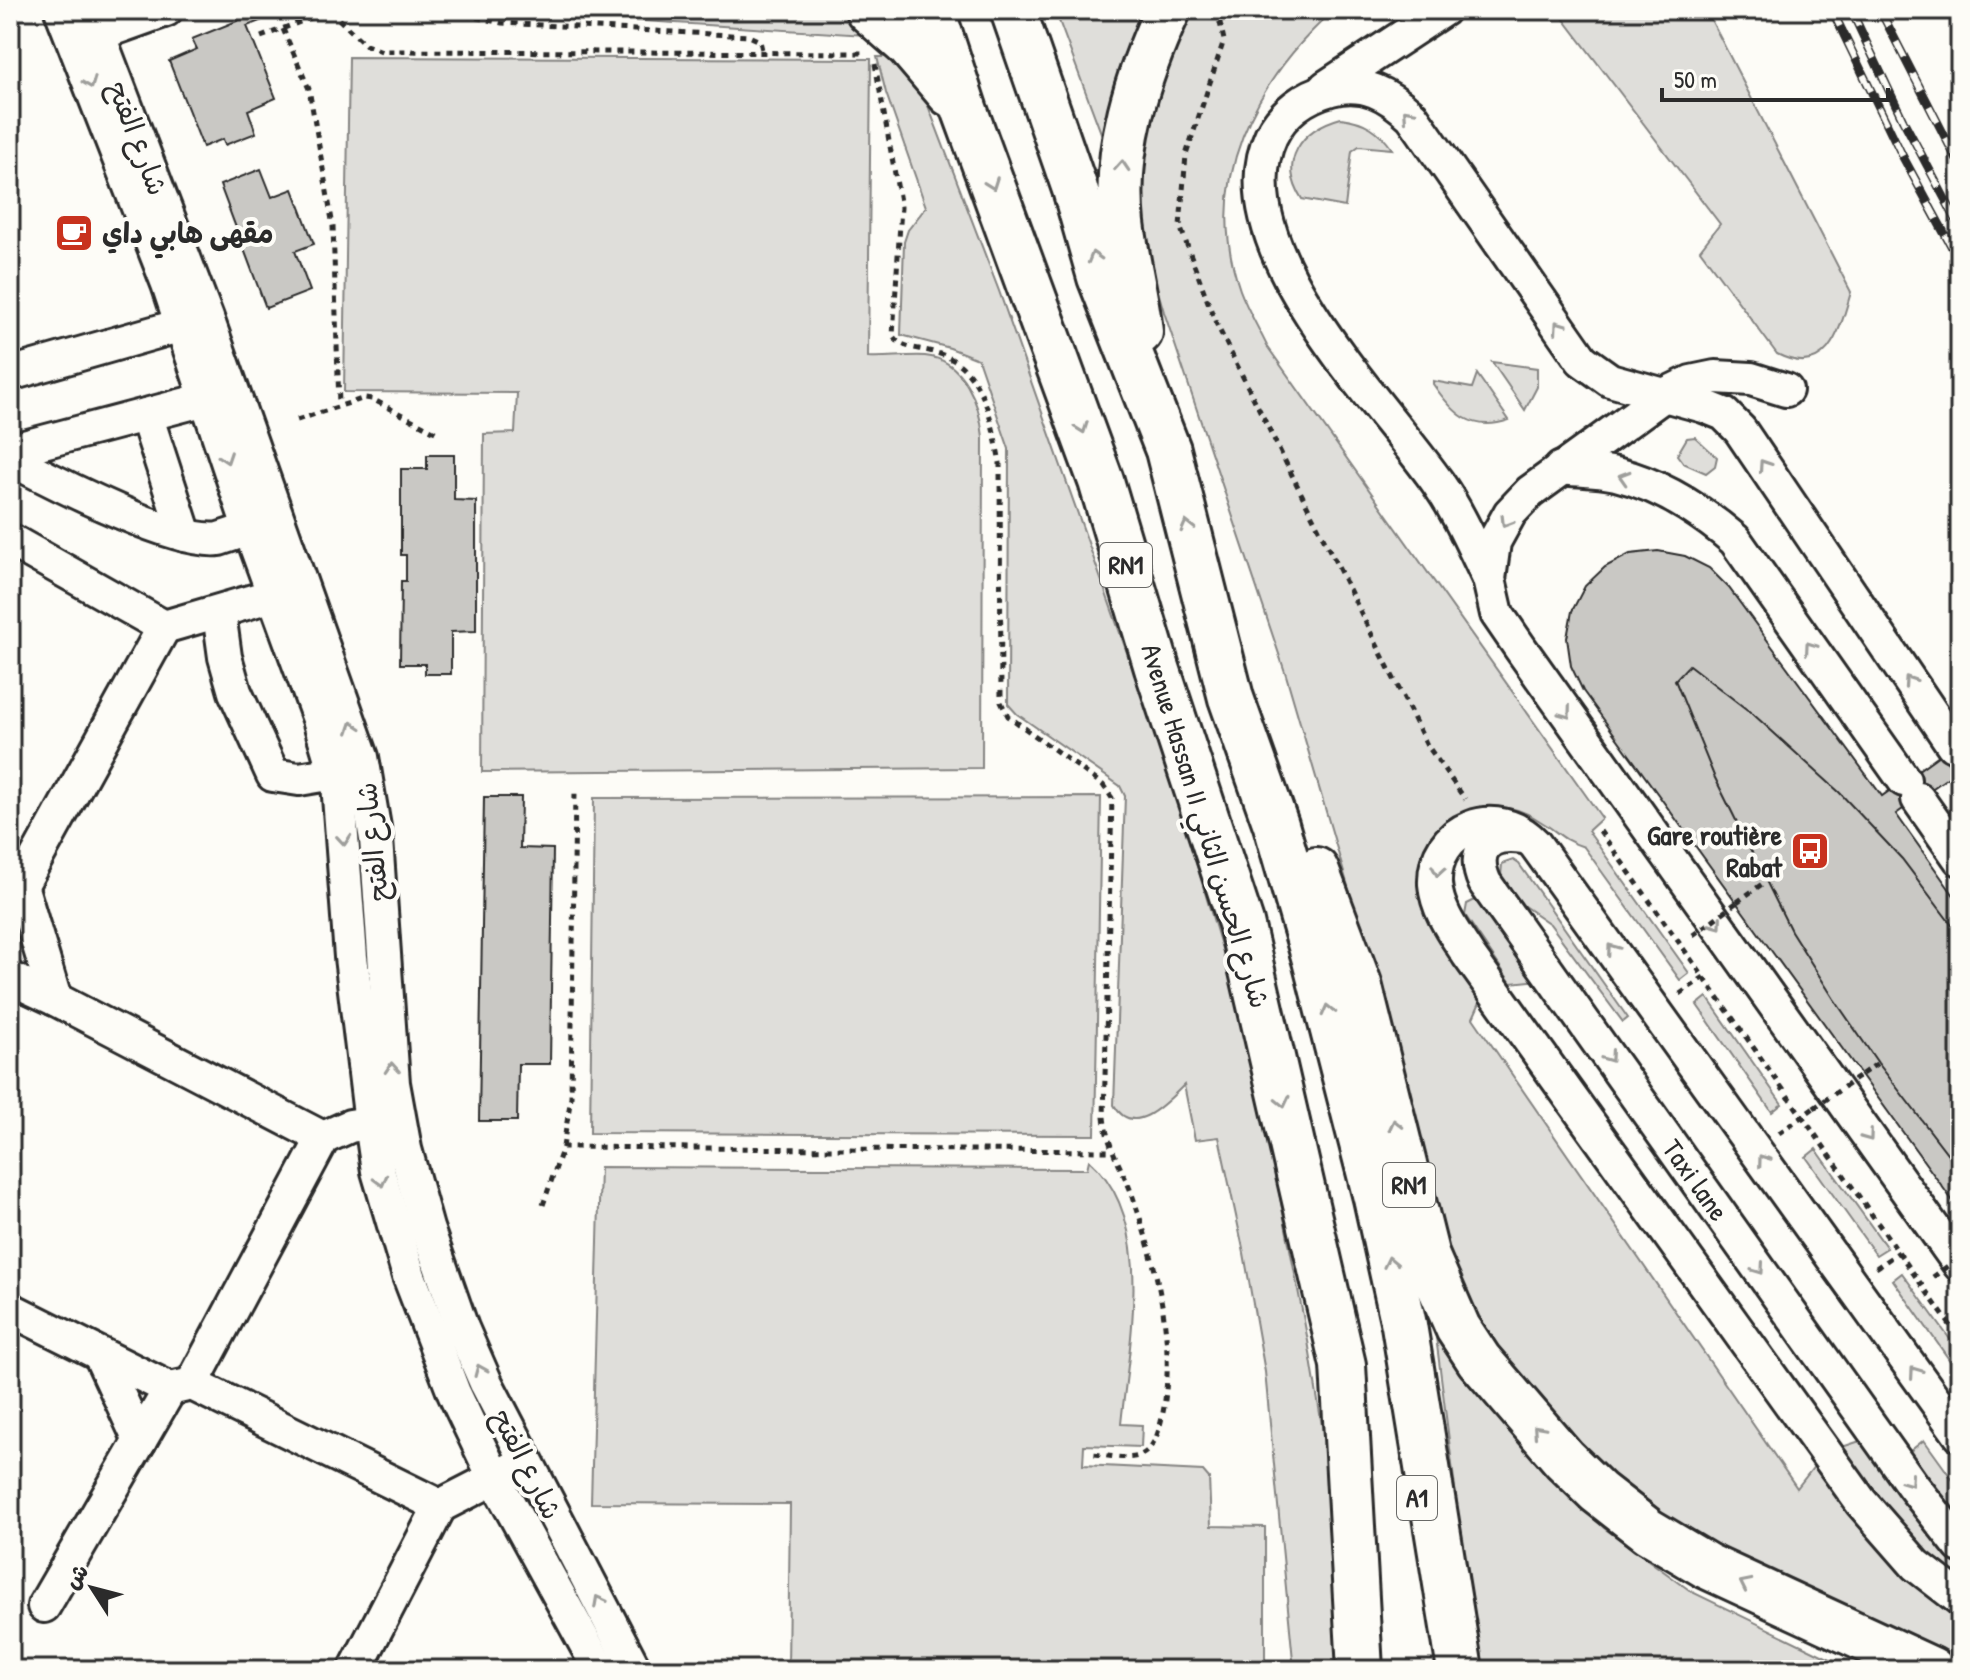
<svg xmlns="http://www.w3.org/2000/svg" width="1970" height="1680" viewBox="0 0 1970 1680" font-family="'Patrick Hand','Playpen Sans Arabic',sans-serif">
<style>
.green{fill:#dfdeda;stroke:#858482;stroke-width:2}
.building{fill:#c9c8c4;stroke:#2b2b2b;stroke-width:2}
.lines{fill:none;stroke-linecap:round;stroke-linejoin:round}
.minor-casing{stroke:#2b2b2b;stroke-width:38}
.highway-casing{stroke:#2b2b2b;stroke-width:50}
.path{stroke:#2b2b2b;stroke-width:5;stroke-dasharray:6 6;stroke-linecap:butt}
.minor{stroke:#fdfcf7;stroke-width:32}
.highway{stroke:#fdfcf7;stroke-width:44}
.rail-casing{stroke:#2b2b2b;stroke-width:9}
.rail{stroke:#fdfcf7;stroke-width:6;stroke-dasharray:18;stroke-linecap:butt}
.path-bridge{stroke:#2b2b2b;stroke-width:5;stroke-dasharray:6 6;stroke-linecap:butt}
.oneway{stroke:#9e9e9b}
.labels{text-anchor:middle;stroke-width:8;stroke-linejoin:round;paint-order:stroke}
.shield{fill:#fdfcf7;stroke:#6a6a68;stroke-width:2}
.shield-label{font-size:26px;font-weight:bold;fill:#2b2b2b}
.street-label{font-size:28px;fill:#2b2b2b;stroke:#fdfcf7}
.poi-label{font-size:28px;font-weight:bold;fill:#2b2b2b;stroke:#fdfcf7;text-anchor:start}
</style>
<rect width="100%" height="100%" fill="#fdfcf7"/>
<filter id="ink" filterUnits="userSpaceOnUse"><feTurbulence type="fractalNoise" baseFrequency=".0125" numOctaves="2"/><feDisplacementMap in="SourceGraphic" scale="16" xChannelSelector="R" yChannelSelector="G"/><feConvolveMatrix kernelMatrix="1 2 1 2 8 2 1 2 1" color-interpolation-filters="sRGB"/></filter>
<g filter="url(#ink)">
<!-- green -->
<g class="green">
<path d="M 514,10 L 849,10 L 865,35 L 534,14 Z"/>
<path d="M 1055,10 L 1150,10 L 1110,157 Z"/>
<path d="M 1185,10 L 1334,10 C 1254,82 1202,181 1240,290 C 1247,309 1258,327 1267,346 L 1602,818 L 1588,831 L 1689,973 L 1680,980 L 1584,847 C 1560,839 1559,832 1540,821 C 1509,801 1481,803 1450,821 L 1421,894 L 1424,910 L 1482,998 L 1473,1018 L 1797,1488 L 1816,1464 C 1859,1529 1895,1573 1960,1617 L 1960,1664 L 1733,1556 L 1637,1501 L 1578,1448 L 1483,1333 L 1453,1274 L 1369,958 L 1286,675 L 1164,312 L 1137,219 L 1141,146 Z"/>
<path d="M 1557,10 L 1706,10 L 1851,292 C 1840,330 1828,380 1777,354 L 1700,250 L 1720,224 Z"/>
<path d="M 349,57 L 871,59 L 868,357 C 886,358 906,355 925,356 C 964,359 980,405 983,437 L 982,768 L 482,772 L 484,434 L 515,433 L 517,393 L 344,392 Z"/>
<path d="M 877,57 L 887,57 L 902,64 L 927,103 L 999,291 L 1165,760 L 1226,962 L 1252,1054 L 1308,1341 L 1325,1444 L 1341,1670 L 1294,1670 L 1265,1372 L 1244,1253 L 1219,1137 L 1195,1140 L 1184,1085 C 1166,1103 1133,1139 1114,1105 L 1125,796 L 1120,786 L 1017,714 L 1008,704 L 1009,449 L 978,359 L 950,348 L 901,335 L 904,242 L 908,230 L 926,207 L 886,93 Z"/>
<path d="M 1341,118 C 1365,121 1379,130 1392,149 L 1359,146 L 1352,151 L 1345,207 L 1302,199 C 1278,161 1301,129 1341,118 Z"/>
<path d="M 1492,362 L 1537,368 L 1537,387 L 1525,410 Z"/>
<path d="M 1477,374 L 1509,420 C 1471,433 1453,413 1433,384 L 1433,381 L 1472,388 Z"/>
<path d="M 1695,437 L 1717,457 L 1715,466 L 1706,473 L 1683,463 L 1677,455 L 1687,438 Z"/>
<path d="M 1101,797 L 1095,1135 L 590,1133 L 594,798 Z"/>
<path d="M 1513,860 L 1519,864 L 1628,1018 L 1623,1022 L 1550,924 L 1524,906 L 1501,876 L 1502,864 Z"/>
<path d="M 1477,899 L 1541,980 L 1511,983 L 1465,915 L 1467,904 Z"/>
<path d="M 1707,997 L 1782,1104 L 1772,1112 L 1697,1005 Z"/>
<path d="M 1816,1149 L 1887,1248 L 1876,1255 L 1806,1157 Z"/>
<path d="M 1089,1160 C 1157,1219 1129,1344 1121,1424 L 1142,1425 L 1141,1447 L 1084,1445 L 1083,1465 L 1203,1471 L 1209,1478 L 1211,1526 L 1265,1527 L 1265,1670 L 788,1670 L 790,1504 L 591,1503 L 600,1167 L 1087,1169 Z"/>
<path d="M 1902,1273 L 1960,1353 L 1960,1375 L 1893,1280 Z"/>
<path d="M 1435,1329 L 1488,1402 L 1536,1461 L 1604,1528 L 1692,1592 L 1853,1670 L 1484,1670 L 1459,1520 Z"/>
<path d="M 1869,1438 L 1942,1544 L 1960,1564 L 1960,1582 L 1910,1542 L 1839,1448 Z"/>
<path d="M 1924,1440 L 1960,1490 L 1960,1522 L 1909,1452 Z"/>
</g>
<!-- building -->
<g class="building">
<path d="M 264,10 L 267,10 L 270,17 L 247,26 L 276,98 L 248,110 L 256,133 L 225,145 L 223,139 L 203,147 L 169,61 L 197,49 L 192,39 Z"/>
<path d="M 261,169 L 272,197 L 293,189 L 314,244 L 295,251 L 310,291 L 266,308 L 220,185 Z"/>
<path d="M 427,455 L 454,455 L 454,500 L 476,501 L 476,631 L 451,632 L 451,674 L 425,674 L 425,664 L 400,664 L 401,581 L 406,581 L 406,555 L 401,555 L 401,469 L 427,469 Z"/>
<path d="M 1658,551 L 1685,556 L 1709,568 L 1729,588 L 1882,796 L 1960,740 L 1960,769 L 1896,814 L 1960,904 L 1960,1211 L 1583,691 L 1571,666 L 1567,638 L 1572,611 L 1585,586 L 1605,567 L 1630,554 Z"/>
<path d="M 1689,665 L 1754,715 L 1839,792 L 1902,859 L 1960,936 L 1960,1170 L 1878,1063 L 1834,999 L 1791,931 L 1714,776 L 1675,680 Z"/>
<path d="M 484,797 L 521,797 L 520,848 L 553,849 L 550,1064 L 518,1064 L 517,1121 L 479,1121 Z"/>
</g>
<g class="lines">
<!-- minor casing -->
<g class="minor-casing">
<g id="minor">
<path d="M 61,10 L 168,284 L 250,530 L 319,719 L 338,783 L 351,957 L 371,1123 L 378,1171 L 409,1276 L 454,1393 L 494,1477 L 600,1670"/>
<path d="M 89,10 L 207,318 L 362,757 L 376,839 L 393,1083 L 405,1149 L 427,1228 L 462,1328 L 486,1383 L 635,1670"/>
<path d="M 99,34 L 166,10"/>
<path d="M 1326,87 L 1443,10"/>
<path d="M 10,374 L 199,320"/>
<path d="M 1786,390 L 1751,379 L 1715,377 L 1691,382 L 1664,395 L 1530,492 L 1510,513 L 1494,542 L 1489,579 L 1497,614 L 1521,649 L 1960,1265"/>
<path d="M 206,399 L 24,447 L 18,459 L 20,464 C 60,485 178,545 219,539 L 271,522"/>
<path d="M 146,415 L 185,535"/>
<path d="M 1561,468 C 1579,470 1599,470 1616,474 C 1661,485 1700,510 1735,540 L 1904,780"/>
<path d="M 10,540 L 164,627 L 294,589"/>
<path d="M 1489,579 C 1473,546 1459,513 1438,483 C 1380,400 1221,244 1271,136 C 1283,112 1305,96 1331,89 C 1364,80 1388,94 1412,116 L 1582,360 L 1610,380 L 1704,406 L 1724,414 L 1740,430 L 1953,745"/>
<path d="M 219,613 L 225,657 L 235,692 L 273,775 L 299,779 L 335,773"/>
<path d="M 1918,799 L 1960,859"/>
<path id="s1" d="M 1523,837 C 1488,831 1470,850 1485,883 L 1913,1486 L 1960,1546"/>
<path d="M 21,885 L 55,999"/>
<path d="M 10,906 L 164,627"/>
<path d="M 10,978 L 55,999 L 323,1138"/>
<path d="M 10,1309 L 170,1389"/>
<path d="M 101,1357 L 140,1441"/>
<path d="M 192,1384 L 440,1506 L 512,1469"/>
<path d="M 1960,1435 L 1535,844 C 1497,804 1433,827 1435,884 C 1437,911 1455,934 1469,956 L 1861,1502 L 1916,1565 L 1960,1599"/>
<path d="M 44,1606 L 170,1389 L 192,1384 L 323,1138 L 350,1126 L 389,1120"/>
<path d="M 355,1670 L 440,1506"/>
</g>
</g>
<!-- highway casing -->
<g class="highway-casing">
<g id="highway">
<path d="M 868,10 L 909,46 L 950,94"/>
<path d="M 932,10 L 965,111 L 1101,481 L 1157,668 L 1241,923 L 1343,1365 L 1360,1670"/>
<path d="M 1013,10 L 1075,189 L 1100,277 L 1168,450 L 1231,698 L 1276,825 L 1315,960 L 1376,1198 L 1404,1325 L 1460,1670"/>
<path d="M 1140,332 C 1136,295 1126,259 1122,223 C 1114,148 1137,77 1168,10"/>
<path d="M 1316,870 L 1359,984 L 1427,1257 L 1458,1328 L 1479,1360 L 1564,1459 L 1598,1492 L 1648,1531 L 1707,1566 L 1932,1670"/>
</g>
</g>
<!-- path -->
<g class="path">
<path d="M 441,10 L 502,23 L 749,36 L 760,41 L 763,54"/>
<path d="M 1217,10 L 1224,40 L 1186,155 L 1180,226 L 1215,321 L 1427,745 L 1465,799"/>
<path d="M 330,11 L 366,45 L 382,51 L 863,53"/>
<path d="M 283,29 L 309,89 L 333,226 L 339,405"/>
<path d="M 261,37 L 331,10"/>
<path d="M 875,64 L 901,207 L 893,336 C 901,349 920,348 933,352 C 983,363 992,420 1000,463 L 1001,702 L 1008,716 L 1103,785 L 1112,798 L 1104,1117 C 1107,1147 1123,1169 1133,1197 C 1156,1265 1175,1335 1164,1407 C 1161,1423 1157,1447 1141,1455 C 1129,1461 1106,1455 1093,1454"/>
<path d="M 297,420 L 365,398 L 372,399 L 437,433"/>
<path d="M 1600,831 L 1960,1339"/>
<path d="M 1737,902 L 1765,882"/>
<path d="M 1680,994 L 1704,977"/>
<path d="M 1862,1074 L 1878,1063"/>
<path d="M 1779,1133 L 1814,1108"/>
<path d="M 563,1147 L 571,1097 L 575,791"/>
<path d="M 543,1205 L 563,1147 L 1112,1151"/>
<path d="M 1876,1268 L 1899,1252"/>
</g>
<!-- minor -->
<use href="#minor" class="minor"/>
<!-- highway -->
<use href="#highway" class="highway"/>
<!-- rail casing -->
<g class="rail-casing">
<g id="rail">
<path d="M 1832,10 L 1903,157 L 1960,262"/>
<path d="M 1851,10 L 1903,120 L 1960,227"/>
<path d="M 1880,10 L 1960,166"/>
</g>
</g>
<!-- rail -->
<use href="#rail" class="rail"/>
<!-- path-bridge -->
<g class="path-bridge">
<path d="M 1693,935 L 1736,903"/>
<path d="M 1814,1108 L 1861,1075"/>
<path d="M 1933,1277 L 1960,1257"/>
</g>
</g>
<!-- one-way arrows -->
<defs><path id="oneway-chevron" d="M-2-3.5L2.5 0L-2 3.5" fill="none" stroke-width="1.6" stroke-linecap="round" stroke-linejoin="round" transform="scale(2)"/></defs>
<g class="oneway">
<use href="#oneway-chevron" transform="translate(90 83) rotate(69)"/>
<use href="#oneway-chevron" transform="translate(1408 114) rotate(-132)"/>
<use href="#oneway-chevron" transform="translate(1122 166) rotate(-86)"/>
<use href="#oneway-chevron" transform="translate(992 184) rotate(70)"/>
<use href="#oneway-chevron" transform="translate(1094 257) rotate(-106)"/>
<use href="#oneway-chevron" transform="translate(1559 326) rotate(-125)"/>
<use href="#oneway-chevron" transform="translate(1082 428) rotate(70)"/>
<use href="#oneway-chevron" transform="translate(226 458) rotate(71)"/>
<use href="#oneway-chevron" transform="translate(1764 465) rotate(-124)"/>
<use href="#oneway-chevron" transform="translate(1624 477) rotate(-163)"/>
<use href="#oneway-chevron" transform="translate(1506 522) rotate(121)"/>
<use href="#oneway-chevron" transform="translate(1187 526) rotate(-104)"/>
<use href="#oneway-chevron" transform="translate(1810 647) rotate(-125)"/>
<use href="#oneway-chevron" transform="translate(1909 681) rotate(-124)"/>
<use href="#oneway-chevron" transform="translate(1566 713) rotate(54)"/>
<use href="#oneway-chevron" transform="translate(353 727) rotate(-109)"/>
<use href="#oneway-chevron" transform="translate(344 840) rotate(85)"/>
<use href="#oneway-chevron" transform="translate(1438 871) rotate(100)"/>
<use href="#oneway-chevron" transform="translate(1717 924) rotate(54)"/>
<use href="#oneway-chevron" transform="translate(1612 949) rotate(-126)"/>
<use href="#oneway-chevron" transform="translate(1328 1010) rotate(-104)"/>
<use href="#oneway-chevron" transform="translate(1609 1057) rotate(55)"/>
<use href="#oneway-chevron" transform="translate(392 1068) rotate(-94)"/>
<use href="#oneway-chevron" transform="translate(1283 1102) rotate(77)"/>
<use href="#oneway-chevron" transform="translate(1395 1125) rotate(-103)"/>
<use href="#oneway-chevron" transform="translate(1868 1136) rotate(54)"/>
<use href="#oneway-chevron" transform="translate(1763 1160) rotate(-126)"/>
<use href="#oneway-chevron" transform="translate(381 1181) rotate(75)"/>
<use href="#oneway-chevron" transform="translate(1390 1262) rotate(-102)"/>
<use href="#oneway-chevron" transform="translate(1759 1269) rotate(55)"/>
<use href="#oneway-chevron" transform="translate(480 1370) rotate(-113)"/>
<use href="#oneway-chevron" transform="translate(1915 1372) rotate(-125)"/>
<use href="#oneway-chevron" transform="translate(1538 1430) rotate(-132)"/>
<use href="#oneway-chevron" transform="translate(1909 1481) rotate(55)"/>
<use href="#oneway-chevron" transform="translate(1745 1584) rotate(-154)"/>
<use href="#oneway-chevron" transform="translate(599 1601) rotate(-118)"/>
</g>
</g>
<!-- icons -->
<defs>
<g id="cafe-square" transform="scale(2)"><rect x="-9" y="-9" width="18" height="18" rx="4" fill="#c8321e" stroke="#fdfcf7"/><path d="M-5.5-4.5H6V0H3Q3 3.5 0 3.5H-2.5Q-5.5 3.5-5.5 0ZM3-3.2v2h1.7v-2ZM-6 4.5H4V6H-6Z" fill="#fff"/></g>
<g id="bus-square" transform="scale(2)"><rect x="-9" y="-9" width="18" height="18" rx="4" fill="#c8321e" stroke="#fdfcf7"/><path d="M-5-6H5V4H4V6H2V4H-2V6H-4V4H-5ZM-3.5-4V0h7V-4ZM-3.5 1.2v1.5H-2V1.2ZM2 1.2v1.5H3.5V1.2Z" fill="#fff"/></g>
</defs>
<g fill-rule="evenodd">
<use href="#cafe-square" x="74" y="233"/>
<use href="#bus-square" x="1810" y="851"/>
</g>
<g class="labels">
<!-- shield labels -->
<g class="shield">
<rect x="1100" y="543" width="52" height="44" rx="6"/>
<rect x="1383" y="1163" width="52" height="44" rx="6"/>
<rect x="1397" y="1476" width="40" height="44" rx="6"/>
</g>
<g class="shield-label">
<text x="1126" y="574">RN1</text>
<text x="1409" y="1194">RN1</text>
<text x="1417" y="1507">A1</text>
</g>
<!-- street labels -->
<g class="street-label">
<text transform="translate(138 138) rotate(69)" y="10">شارع الفتح</text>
<text transform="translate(1206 826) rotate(73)" y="10">Avenue Hassan II شارع الحسن الثاني</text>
<text transform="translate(372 842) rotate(-96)" y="10">شارع الفتح</text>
<text dy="10" stroke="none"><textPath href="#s1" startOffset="444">Taxi lane</textPath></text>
<text transform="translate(527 1464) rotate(63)" y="10">شارع الفتح</text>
</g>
<!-- poi labels -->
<g class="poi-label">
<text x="102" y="243">مقهى هابي داي</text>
<text x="1782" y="845" text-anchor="end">Gare routière<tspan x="1782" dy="32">Rabat</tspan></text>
</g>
</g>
<!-- margin -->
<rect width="1970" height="1680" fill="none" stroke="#fdfcf7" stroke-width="40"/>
<rect x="20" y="20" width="1930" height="1640" fill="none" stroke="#2b2b2b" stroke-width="3" filter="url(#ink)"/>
<!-- north arrow -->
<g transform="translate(92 1588) rotate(306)" stroke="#fdfcf7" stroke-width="6" paint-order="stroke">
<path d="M0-6L14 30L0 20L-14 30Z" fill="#2b2b2b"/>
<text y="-12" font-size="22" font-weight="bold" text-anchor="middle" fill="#2b2b2b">ش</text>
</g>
<!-- scale -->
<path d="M1662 88v12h226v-12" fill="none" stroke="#2b2b2b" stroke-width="4"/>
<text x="1674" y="88" font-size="24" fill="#2b2b2b" stroke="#fdfcf7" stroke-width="6" paint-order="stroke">50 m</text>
</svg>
